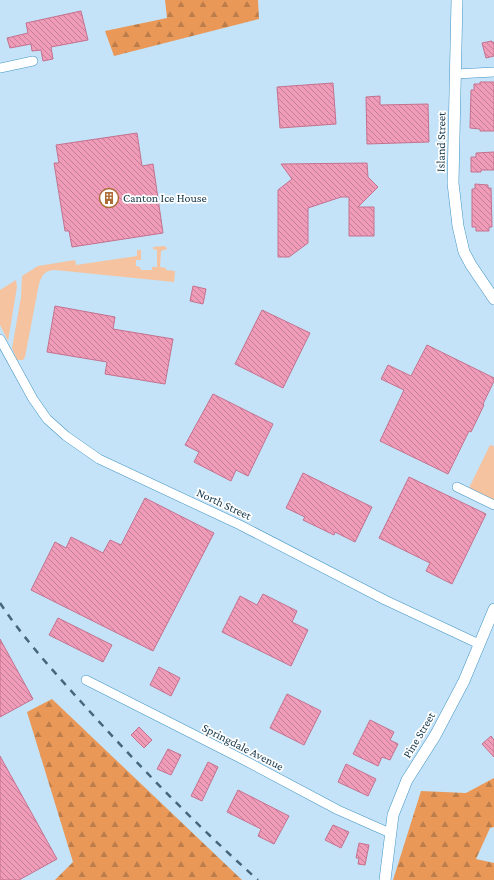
<svg xmlns="http://www.w3.org/2000/svg" width="494" height="880" viewBox="0 0 494 880" font-family="'Crimson Pro',serif">
<style>
.grass{fill:#f5c39f}
.forest{fill:url(#forest-firs)}
.building{fill:url(#building-back-hatch);stroke:#c3728f}
.lines{fill:none;stroke-linecap:round;stroke-linejoin:round}
.minor-casing{stroke:#4194c4;stroke-width:10}
.tertiary-casing{stroke:#4194c4;stroke-width:12}
.minor{stroke:#fff;stroke-width:9}
.tertiary{stroke:#fff;stroke-width:11}
.rail{stroke:#45677b;stroke-width:2.5;stroke-dasharray:7 7;stroke-linecap:butt}
.labels{text-anchor:middle;stroke-width:3.5;stroke-linejoin:round;paint-order:stroke}
.street-label{font-size:12px;fill:#15384c;stroke:#fff}
.poi-label{font-size:12px;fill:#15384c;stroke:#fff;text-anchor:start}
</style>
<defs>
<pattern id="forest-firs" width="22" height="20" patternUnits="userSpaceOnUse"><rect width="22" height="20" fill="#e99858"/><path d="M5 1l3.5 6h-7zM16 11l3.5 6h-7z" fill="#bc7d4b"/></pattern>
<pattern id="building-back-hatch" width="6" height="6" patternUnits="userSpaceOnUse"><rect width="6" height="6" fill="#f09bb8"/><path d="M-1 5l2 2M0 0l6 6M5-1l2 2" fill="none" stroke="#c17f98"/></pattern>
</defs>
<rect width="100%" height="100%" fill="#c4e3f8"/>
<!-- grass -->
<g class="grass">
<path d="M 164,246 L 166,247 L 167,249 L 161,251 L 160,267 L 166,268 L 166,270 L 175,271 L 174,282 L 55,270 C 45,270 42,275 39,284 L 25,357 L 23,360 L 17,360 L 12,348 L 21,297 L 22,276 L 38,266 L 75,260 L 76,265 L 137,256 L 137,250 L 141,250 L 141,260 L 136,260 L 136,266 L 140,267 L 141,270 L 152,270 L 152,267 L 157,267 L 157,250 L 153,249 L 153,247 Z"/>
<path d="M 16,280 L 17,287 L 8,341 L 0,325 L 0,290 Z"/>
<path d="M 490,445 L 494,446 L 494,501 L 469,488 Z"/>
</g>
<!-- forest -->
<g class="forest">
<path d="M 165,0 L 258,0 L 259,19 L 114,56 L 105,31 L 167,18 Z"/>
<path d="M 52,699 L 242,880 L 55,880 L 73,862 L 27,712 Z"/>
<path d="M 494,778 L 494,827 L 490,828 L 476,859 L 494,863 L 494,880 L 393,880 L 421,791 L 466,793 Z"/>
</g>
<!-- building -->
<g class="building">
<path d="M 81,11 L 88,40 L 51,47 L 53,59 L 43,61 L 41,50 L 32,51 L 31,44 L 10,48 L 7,38 L 28,33 L 26,23 Z"/>
<path d="M 492,41 L 492,43 L 494,42 L 494,56 L 486,58 L 482,43 Z"/>
<path d="M 480,82 L 494,82 L 494,131 L 480,131 L 480,129 L 470,128 L 471,90 L 474,90 L 474,84 L 480,84 Z"/>
<path d="M 333,83 L 336,124 L 280,128 L 277,87 Z"/>
<path d="M 380,96 L 380,105 L 428,104 L 429,142 L 367,144 L 366,97 Z"/>
<path d="M 137,133 L 142,166 L 153,164 L 163,233 L 72,247 L 69,231 L 65,231 L 54,163 L 59,163 L 56,145 Z"/>
<path d="M 494,152 L 494,170 L 481,170 L 481,172 L 471,172 L 471,157 L 476,157 L 476,153 Z"/>
<path d="M 367,163 L 368,177 L 378,187 L 358,207 L 374,207 L 374,236 L 349,236 L 349,197 L 341,197 L 308,208 L 308,243 L 289,257 L 278,257 L 278,190 L 292,179 L 281,164 Z"/>
<path d="M 475,184 L 488,185 L 488,188 L 491,188 L 492,227 L 489,227 L 489,231 L 476,231 L 476,227 L 472,227 L 472,189 L 475,189 Z"/>
<path d="M 193,286 L 206,289 L 203,304 L 190,301 Z"/>
<path d="M 55,306 L 115,317 L 113,329 L 173,339 L 165,384 L 105,374 L 107,362 L 47,352 Z"/>
<path d="M 262,310 L 310,333 L 283,388 L 235,364 Z"/>
<path d="M 427,345 L 494,378 L 494,381 L 483,404 L 484,405 L 471,432 L 469,431 L 448,474 L 380,441 L 404,390 L 381,379 L 388,365 L 411,376 Z"/>
<path d="M 213,394 L 273,424 L 248,476 L 236,470 L 231,481 L 194,462 L 199,452 L 185,445 Z"/>
<path d="M 303,473 L 372,507 L 355,542 L 335,532 L 334,535 L 303,520 L 305,517 L 286,508 Z"/>
<path d="M 409,477 L 486,514 L 452,584 L 426,571 L 430,563 L 379,538 Z"/>
<path d="M 145,498 L 214,533 L 153,651 L 31,590 L 55,542 L 66,548 L 71,537 L 103,553 L 110,540 L 121,545 Z"/>
<path d="M 263,594 L 297,611 L 292,622 L 308,630 L 291,666 L 222,632 L 240,596 L 257,605 Z"/>
<path d="M 58,618 L 112,645 L 103,662 L 49,635 Z"/>
<path d="M 0,639 L 33,699 L 0,717 Z"/>
<path d="M 159,667 L 180,678 L 171,696 L 150,685 Z"/>
<path d="M 287,694 L 321,711 L 304,745 L 270,728 Z"/>
<path d="M 370,720 L 394,732 L 390,740 L 398,744 L 390,760 L 382,757 L 378,766 L 353,754 Z"/>
<path d="M 139,727 L 152,740 L 144,748 L 131,735 Z"/>
<path d="M 491,736 L 494,740 L 494,757 L 482,744 Z"/>
<path d="M 168,749 L 181,755 L 171,775 L 157,769 Z"/>
<path d="M 0,756 L 57,859 L 19,880 L 0,880 Z"/>
<path d="M 208,762 L 218,767 L 202,801 L 191,796 Z"/>
<path d="M 346,764 L 376,779 L 368,796 L 338,782 Z"/>
<path d="M 238,790 L 289,816 L 274,844 L 258,836 L 261,829 L 227,812 Z"/>
<path d="M 333,825 L 349,832 L 341,848 L 325,840 Z"/>
<path d="M 359,843 L 369,845 L 365,865 L 358,864 L 359,858 L 356,858 Z"/>
</g>
<g class="lines">
<!-- minor casing -->
<g class="minor-casing">
<g id="minor">
<path d="M 0,68 L 33,61"/>
<path d="M 456,74 L 494,72"/>
<path d="M 0,339 L 33,399 L 47,419 L 66,436 L 99,459 L 240,525 L 385,600 L 479,644"/>
<path d="M 457,487 L 494,505"/>
<path d="M 86,680 L 242,759 L 338,810 L 390,833"/>
</g>
</g>
<!-- tertiary casing -->
<g class="tertiary-casing">
<g id="tertiary">
<path d="M 457,0 L 453,183 L 458,226 L 464,252 L 471,265 L 494,299"/>
<path d="M 385,880 L 393,815 L 407,780 L 435,736 L 464,681 L 494,609"/>
</g>
</g>
<!-- minor -->
<use href="#minor" class="minor"/>
<!-- tertiary -->
<use href="#tertiary" class="tertiary"/>
<!-- rail -->
<path class="rail" d="M 0,603 C 24,639 54,672 83,704 C 138,765 196,825 258,880"/>
</g>
<!-- icons -->
<defs>
<g id="building-ring" transform="scale(1)"><circle r="9.5" fill="#fff" stroke="#ae6d37" stroke-width="1.5"/><path d="M-4-6H4V6H1V3H-1V6H-4ZM-2.5-4.3h1.7v1.8h-1.7ZM.8-4.3h1.7v1.8H.8ZM-2.5-1h1.7V.8h-1.7ZM.8-1h1.7V.8H.8Z" fill="#ae6d37"/></g>
</defs>
<g fill-rule="evenodd">
<use href="#building-ring" x="109" y="198"/>
</g>
<g class="labels">
<!-- street labels -->
<g class="street-label">
<text transform="translate(441 142) rotate(-89)" y="4">Island Street</text>
<text transform="translate(224 504) rotate(25)" y="4">North Street</text>
<text transform="translate(419 735) rotate(-59)" y="4">Pine Street</text>
<text transform="translate(243 747) rotate(27)" y="4">Springdale Avenue</text>
</g>
<!-- poi labels -->
<g class="poi-label">
<text x="123" y="202">Canton Ice House</text>
</g>
</g>
</svg>
